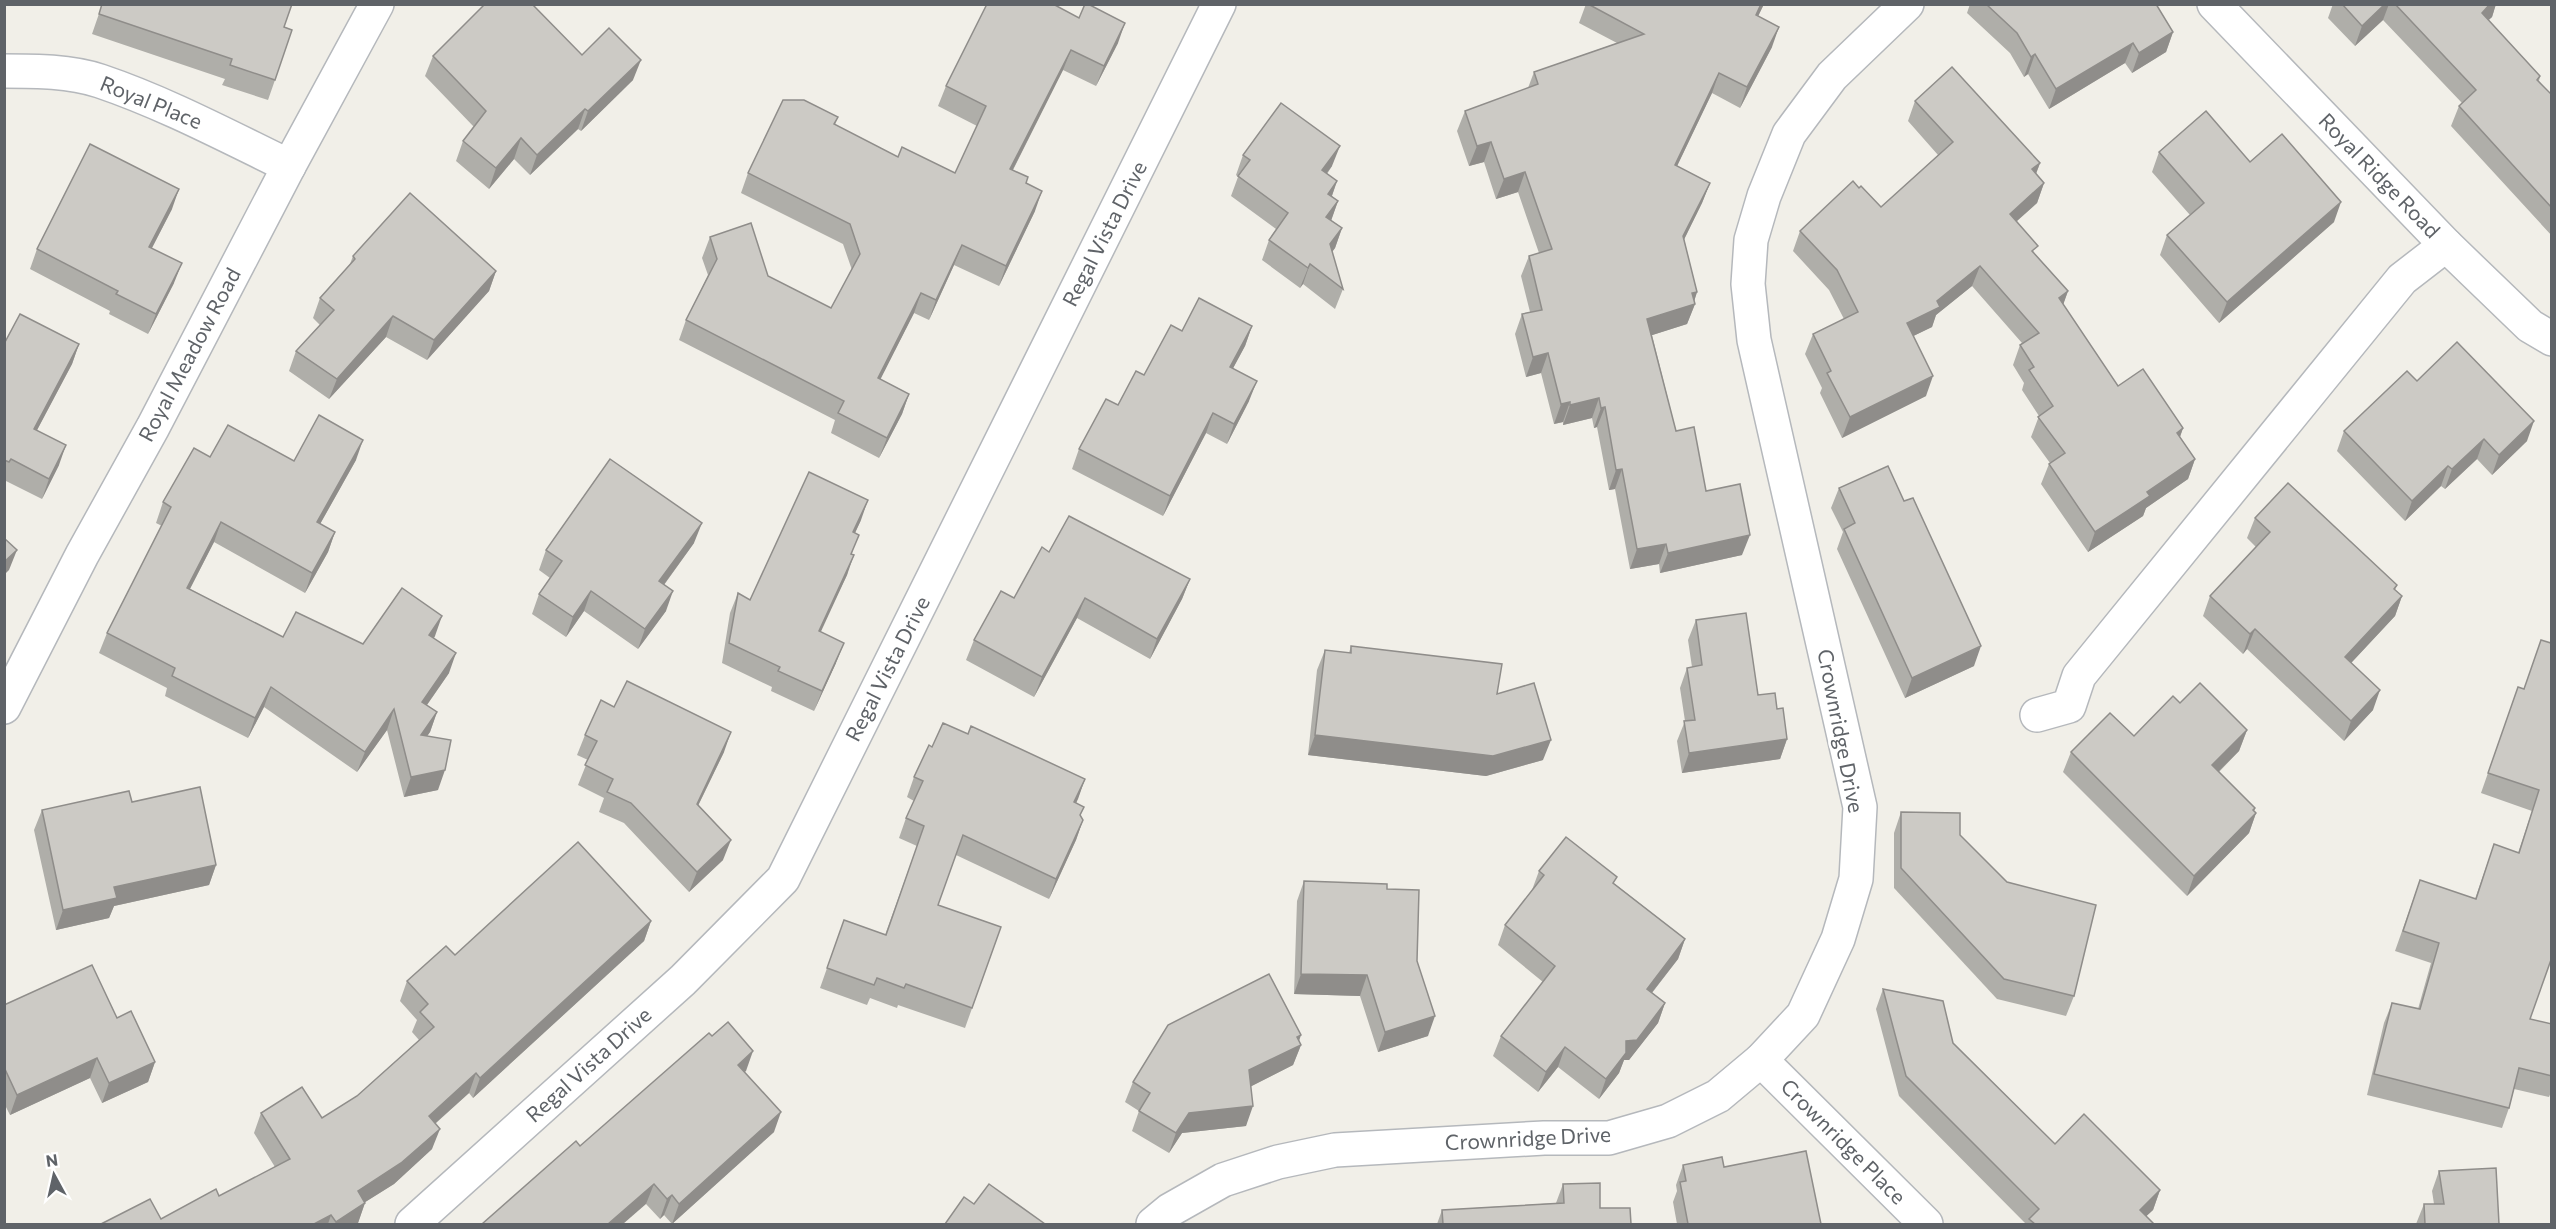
<svg xmlns="http://www.w3.org/2000/svg" width="2556" height="1229" viewBox="0 0 2556 1229" font-family="Commissioner,sans-serif">
<style>
.lines{fill:none;stroke-linecap:round;stroke-linejoin:round}
.minor-casing{stroke:#b5b8bc;stroke-width:36}
.minor{stroke:#fff;stroke-width:33}
.wall{fill:#afaea9}
.shaded-wall{fill:#8f8d8a}
.building{fill:#cccac5;stroke:#8f8d8a;stroke-width:1.5}
.labels{text-anchor:middle;stroke-width:5;stroke-linejoin:round;paint-order:stroke}
.street-label{font-size:21px;fill:#5f6368;stroke:#fff}
</style>
<rect width="100%" height="100%" fill="#f1efe8"/>
<g class="lines">
<!-- minor casing -->
<g class="minor-casing">
<g id="minor">
<path d="M 2214,4 L 2446,245 L 2530,326 L 2552,339"/>
<path d="M 4,71 C 36,71 70,71 100,81 C 165,103 227,136 289,166"/>
<path d="M 4,707 L 82,555 L 153,427 L 289,166 L 377,4"/>
<path d="M 2037,715 L 2069,706 L 2079,676 L 2402,279 L 2446,245"/>
<path d="M 1761,1060 L 1926,1224"/>
<path d="M 412,1224 L 683,980 L 783,879 L 1219,4"/>
<path d="M 1153,1224 L 1170,1210 L 1223,1180 L 1278,1162 L 1335,1150 L 1544,1138 L 1609,1138 L 1668,1121 L 1718,1096 L 1761,1060 L 1803,1015 L 1838,939 L 1856,879 L 1860,807 L 1754,340 L 1748,284 L 1751,240 L 1764,196 L 1789,134 L 1832,76 L 1907,4"/>
</g>
</g>
<!-- minor -->
<use href="#minor" class="minor"/>
</g>
<!-- wall -->
<g class="wall">
<path d="M 95,4 L 292,4 L 284,27 L 275,80 L 268,100 L 222,85 L 225,79 L 92,34 L 102,5 Z"/>
<path d="M 1586,4 L 1764,4 L 1758,16 L 1772,47 L 1740,108 L 1712,93 L 1677,166 L 1710,183 L 1702,203 L 1684,239 L 1697,292 L 1694,301 L 1695,304 L 1687,324 L 1652,335 L 1676,431 L 1706,491 L 1742,555 L 1660,573 L 1659,564 L 1630,569 L 1615,489 L 1609,490 L 1597,427 L 1594,428 L 1592,418 L 1563,425 L 1563,422 L 1554,424 L 1541,373 L 1526,377 L 1515,334 L 1522,314 L 1530,312 L 1521,276 L 1529,256 L 1539,253 L 1518,192 L 1496,199 L 1484,162 L 1469,166 L 1457,131 L 1465,111 L 1528,88 L 1534,72 L 1617,43 L 1579,23 Z"/>
<path d="M 1970,4 L 2156,4 L 2173,32 L 2166,52 L 2132,73 L 2125,63 L 2049,109 L 2028,74 L 2024,77 L 2010,53 L 1967,13 Z"/>
<path d="M 2333,4 L 2496,4 L 2492,17 L 2488,20 L 2540,76 L 2539,81 L 2552,95 L 2552,236 L 2451,126 L 2459,106 L 2462,103 L 2383,20 L 2355,46 L 2328,18 Z"/>
<path d="M 1079,18 L 1118,43 L 1096,86 L 1063,70 L 1013,170 L 1026,183 L 1035,211 L 999,286 L 954,265 L 929,320 L 914,313 L 880,379 L 909,394 L 902,414 L 879,458 L 831,433 L 835,420 L 679,340 L 686,320 L 708,275 L 702,258 L 710,237 L 768,276 L 831,308 L 852,270 L 843,244 L 741,193 L 748,173 L 838,117 L 835,125 L 898,157 L 955,173 L 977,126 L 938,106 L 946,86 Z"/>
<path d="M 582,55 L 633,80 L 581,131 L 578,129 L 530,175 L 514,159 L 489,189 L 456,161 L 463,141 L 474,127 L 425,76 L 433,56 Z"/>
<path d="M 1915,101 L 2040,163 L 2036,174 L 2044,183 L 2037,203 L 2016,222 L 2035,254 L 2068,291 L 2063,304 L 2118,386 L 2183,428 L 2180,437 L 2195,459 L 2188,479 L 2146,508 L 2143,516 L 2088,552 L 2041,484 L 2049,464 L 2050,463 L 2031,437 L 2039,416 L 2022,390 L 2024,383 L 2013,365 L 2020,345 L 2022,343 L 1972,286 L 1936,315 L 1932,327 L 1913,336 L 1926,396 L 1842,438 L 1820,393 L 1822,388 L 1805,354 L 1813,334 L 1844,319 L 1829,290 L 1793,251 L 1800,231 L 1859,188 L 1881,207 L 1938,155 L 1908,121 Z"/>
<path d="M 2159,152 L 2250,162 L 2334,222 L 2219,323 L 2160,255 L 2167,235 L 2190,215 L 2152,172 Z"/>
<path d="M 1243,155 L 1332,166 L 1327,174 L 1337,181 L 1332,196 L 1338,201 L 1331,220 L 1342,228 L 1335,248 L 1332,252 L 1343,289 L 1335,309 L 1303,284 L 1300,288 L 1262,260 L 1269,240 L 1276,229 L 1231,196 L 1238,177 L 1236,175 Z"/>
<path d="M 172,209 L 152,248 L 174,283 L 148,334 L 109,314 L 110,311 L 30,269 L 37,249 Z"/>
<path d="M 353,256 L 496,271 L 489,291 L 427,360 L 386,337 L 329,399 L 289,371 L 296,351 L 320,325 L 313,318 L 320,298 L 350,264 Z"/>
<path d="M 1252,326 L 1245,346 L 1233,368 L 1249,401 L 1227,444 L 1206,433 L 1163,516 L 1072,469 L 1079,449 L 1182,331 Z"/>
<path d="M 4,344 L 79,344 L 72,364 L 37,430 L 59,465 L 42,499 L 4,480 Z"/>
<path d="M 2417,381 L 2527,441 L 2492,475 L 2477,459 L 2445,489 L 2441,486 L 2405,521 L 2337,451 L 2344,431 Z"/>
<path d="M 210,457 L 294,461 L 356,460 L 320,524 L 335,532 L 328,552 L 305,593 L 214,542 L 190,589 L 283,637 L 363,644 L 435,636 L 434,638 L 449,673 L 427,705 L 437,712 L 430,732 L 427,736 L 438,790 L 404,797 L 387,730 L 357,772 L 264,707 L 248,738 L 165,696 L 167,688 L 99,653 L 107,633 L 162,526 L 156,523 L 163,502 Z"/>
<path d="M 1839,488 L 1974,666 L 1905,698 L 1837,549 L 1843,532 L 1831,508 Z"/>
<path d="M 2255,518 L 2397,585 L 2395,590 L 2402,596 L 2395,616 L 2351,663 L 2373,710 L 2344,741 L 2247,649 L 2243,654 L 2203,616 L 2210,596 L 2256,547 L 2247,538 Z"/>
<path d="M 861,520 L 855,533 L 852,554 L 847,575 L 820,631 L 836,663 L 814,711 L 771,691 L 772,687 L 722,663 L 730,613 L 738,593 L 750,600 Z"/>
<path d="M 694,543 L 664,585 L 666,611 L 638,649 L 584,611 L 566,637 L 532,614 L 539,594 L 550,578 L 539,570 L 546,550 Z"/>
<path d="M 1049,552 L 1190,579 L 1182,599 L 1150,659 L 1077,618 L 1034,697 L 966,660 L 974,640 L 1014,598 Z"/>
<path d="M 1696,620 L 1758,695 L 1777,709 L 1787,739 L 1780,759 L 1682,773 L 1677,741 L 1685,721 L 1680,688 L 1687,668 L 1692,667 L 1688,640 Z"/>
<path d="M 2551,643 L 2530,1019 L 2552,1024 L 2552,1090 L 2549,1097 L 2514,1089 L 2509,1108 L 2502,1128 L 2367,1095 L 2384,1023 L 2392,1003 L 2418,1009 L 2431,963 L 2395,951 L 2420,880 L 2475,899 L 2494,844 L 2518,853 L 2532,811 L 2481,793 L 2518,687 L 2524,689 Z"/>
<path d="M 1351,646 L 1497,694 L 1543,760 L 1486,776 L 1308,755 L 1317,670 L 1325,650 L 1349,653 Z"/>
<path d="M 2180,703 L 2247,730 L 2239,751 L 2219,772 L 2255,808 L 2254,811 L 2256,813 L 2249,833 L 2187,896 L 2063,772 L 2071,752 L 2134,736 Z"/>
<path d="M 614,707 L 724,752 L 698,806 L 723,860 L 689,892 L 624,823 L 599,812 L 604,798 L 578,785 L 588,760 L 577,755 L 585,735 Z"/>
<path d="M 968,734 L 1085,779 L 1076,803 L 1084,807 L 1080,816 L 1083,820 L 1076,840 L 1049,899 L 956,855 L 938,905 L 1001,927 L 965,1028 L 898,1005 L 897,1008 L 870,998 L 867,1005 L 820,988 L 844,920 L 885,935 L 917,846 L 899,838 L 906,818 L 914,801 L 907,797 L 914,777 L 932,747 Z"/>
<path d="M 132,802 L 216,865 L 209,885 L 114,906 L 109,918 L 56,930 L 34,830 L 42,810 Z"/>
<path d="M 1901,812 L 1960,835 L 2074,996 L 2066,1016 L 1997,999 L 1894,888 L 1894,833 Z"/>
<path d="M 1539,871 L 1615,884 L 1685,939 L 1678,959 L 1652,993 L 1665,1003 L 1658,1023 L 1629,1060 L 1624,1060 L 1619,1073 L 1599,1099 L 1558,1067 L 1538,1092 L 1493,1056 L 1501,1036 L 1543,982 L 1498,945 L 1505,925 L 1532,890 Z"/>
<path d="M 1304,881 L 1387,889 L 1417,961 L 1428,1036 L 1378,1052 L 1360,996 L 1294,994 L 1297,901 Z"/>
<path d="M 651,921 L 644,941 L 473,1098 L 469,1093 L 435,1124 L 432,1149 L 394,1184 L 365,1202 L 358,1223 L 356,1224 L 101,1224 L 161,1219 L 219,1196 L 275,1167 L 254,1133 L 261,1113 L 322,1118 L 357,1096 L 419,1040 L 412,1032 L 417,1020 L 400,1001 L 407,981 L 455,955 Z"/>
<path d="M 1883,989 L 1953,1043 L 2055,1144 L 2160,1190 L 2153,1210 L 2146,1216 L 2154,1224 L 2026,1224 L 1899,1096 L 1876,1009 Z"/>
<path d="M 4,1005 L 117,1018 L 155,1062 L 148,1082 L 102,1103 L 90,1078 L 10,1115 L 4,1103 Z"/>
<path d="M 1299,1041 L 1301,1045 L 1293,1065 L 1251,1086 L 1246,1126 L 1182,1133 L 1169,1153 L 1132,1131 L 1139,1111 L 1125,1102 L 1133,1082 Z"/>
<path d="M 746,1071 L 744,1072 L 774,1132 L 672,1224 L 664,1215 L 660,1219 L 646,1204 L 580,1146 Z"/>
<path d="M 1683,1165 L 1724,1167 L 1821,1224 L 1677,1224 L 1673,1202 L 1677,1191 L 1676,1185 Z"/>
<path d="M 2439,1171 L 2499,1224 L 2416,1224 L 2424,1204 L 2434,1204 L 2432,1191 Z"/>
<path d="M 1563,1184 L 1600,1208 L 1631,1224 L 1437,1224 L 1442,1210 L 1556,1203 Z"/>
</g>
<!-- shaded-wall -->
<g class="shaded-wall">
<path d="M 1761,4 L 1764,4 L 1749,35 L 1756,15 Z"/>
<path d="M 2385,4 L 2389,4 L 2383,20 L 2355,46 L 2362,26 Z"/>
<path d="M 2490,4 L 2496,4 L 2492,17 L 2475,33 L 2482,13 Z"/>
<path d="M 1125,23 L 1118,43 L 1096,86 L 1104,66 Z"/>
<path d="M 1779,27 L 1772,47 L 1740,108 L 1747,87 Z"/>
<path d="M 2173,32 L 2166,52 L 2132,73 L 2139,53 Z"/>
<path d="M 2133,43 L 2125,63 L 2049,109 L 2056,89 Z"/>
<path d="M 1071,50 L 1063,70 L 1003,189 L 1010,169 Z"/>
<path d="M 2035,54 L 2028,74 L 2024,77 L 2031,57 Z"/>
<path d="M 641,60 L 633,80 L 581,131 L 588,111 Z"/>
<path d="M 1719,73 L 1712,93 L 1668,185 L 1675,165 Z"/>
<path d="M 585,109 L 578,129 L 530,175 L 537,155 Z"/>
<path d="M 521,138 L 514,159 L 489,189 L 496,168 Z"/>
<path d="M 1491,142 L 1484,162 L 1469,166 L 1477,146 Z"/>
<path d="M 1340,146 L 1332,166 L 1314,190 L 1322,170 Z"/>
<path d="M 2040,163 L 2032,184 L 2032,169 Z"/>
<path d="M 1525,172 L 1518,192 L 1496,199 L 1504,179 Z"/>
<path d="M 1337,181 L 1330,201 L 1328,194 Z"/>
<path d="M 1710,183 L 1702,203 L 1676,256 L 1683,236 Z"/>
<path d="M 2044,183 L 2037,203 L 2002,234 L 2010,214 Z"/>
<path d="M 179,189 L 172,209 L 142,267 L 149,247 Z"/>
<path d="M 1042,191 L 1035,211 L 999,286 L 1006,266 Z"/>
<path d="M 1338,201 L 1331,221 L 1326,217 Z"/>
<path d="M 2341,202 L 2334,222 L 2219,323 L 2227,302 Z"/>
<path d="M 1342,228 L 1335,248 L 1322,265 L 1330,244 Z"/>
<path d="M 962,245 L 954,265 L 929,320 L 936,300 Z"/>
<path d="M 182,263 L 174,283 L 148,334 L 156,314 Z"/>
<path d="M 1310,264 L 1303,284 L 1300,288 L 1308,268 Z"/>
<path d="M 1980,266 L 1972,286 L 1936,315 L 1932,327 L 1899,343 L 1907,323 L 1937,301 Z"/>
<path d="M 496,271 L 489,291 L 427,360 L 434,340 Z"/>
<path d="M 2068,291 L 2061,311 L 2059,298 Z"/>
<path d="M 1697,292 L 1693,305 L 1695,304 L 1687,324 L 1640,339 L 1647,319 L 1692,293 Z"/>
<path d="M 921,293 L 914,313 L 871,398 L 878,378 Z"/>
<path d="M 393,316 L 386,337 L 329,399 L 337,379 Z"/>
<path d="M 1252,326 L 1245,346 L 1223,387 L 1230,367 Z"/>
<path d="M 79,344 L 72,364 L 27,449 L 34,429 Z"/>
<path d="M 1548,353 L 1541,373 L 1526,377 L 1533,357 Z"/>
<path d="M 1933,376 L 1926,396 L 1842,438 L 1850,417 Z"/>
<path d="M 1257,381 L 1249,401 L 1227,444 L 1234,424 Z"/>
<path d="M 909,394 L 902,414 L 879,458 L 887,438 Z"/>
<path d="M 1599,398 L 1592,418 L 1563,425 L 1570,405 Z"/>
<path d="M 1570,402 L 1563,422 L 1554,424 L 1561,404 Z"/>
<path d="M 1605,407 L 1597,427 L 1594,428 L 1601,408 Z"/>
<path d="M 1213,413 L 1206,433 L 1163,516 L 1170,496 Z"/>
<path d="M 2534,421 L 2527,441 L 2492,475 L 2499,455 Z"/>
<path d="M 2183,428 L 2176,448 L 2177,433 Z"/>
<path d="M 2484,439 L 2477,459 L 2445,489 L 2452,469 Z"/>
<path d="M 363,440 L 356,460 L 310,542 L 317,522 Z"/>
<path d="M 66,445 L 59,465 L 42,499 L 49,479 Z"/>
<path d="M 2195,459 L 2188,479 L 2146,508 L 2143,516 L 2088,552 L 2095,532 L 2147,492 Z"/>
<path d="M 2448,466 L 2441,486 L 2405,521 L 2412,501 Z"/>
<path d="M 1622,469 L 1615,489 L 1609,490 L 1616,470 Z"/>
<path d="M 868,500 L 861,520 L 846,552 L 853,532 Z"/>
<path d="M 221,522 L 214,542 L 180,608 L 187,588 Z"/>
<path d="M 702,523 L 694,543 L 652,601 L 659,581 Z"/>
<path d="M 335,532 L 328,552 L 305,593 L 312,573 Z"/>
<path d="M 1750,535 L 1742,555 L 1660,573 L 1668,553 Z"/>
<path d="M 1666,544 L 1659,564 L 1630,569 L 1637,549 Z"/>
<path d="M 17,550 L 9,570 L 4,575 L 4,562 Z"/>
<path d="M 854,555 L 847,575 L 812,651 L 819,631 Z"/>
<path d="M 1190,579 L 1182,599 L 1150,659 L 1157,639 Z"/>
<path d="M 591,591 L 584,611 L 566,637 L 573,617 Z"/>
<path d="M 673,591 L 666,611 L 638,649 L 645,629 Z"/>
<path d="M 2402,596 L 2395,616 L 2338,677 L 2345,657 Z"/>
<path d="M 1085,598 L 1077,618 L 1034,697 L 1042,677 Z"/>
<path d="M 442,616 L 435,636 L 422,655 L 429,635 Z"/>
<path d="M 2255,629 L 2247,649 L 2243,654 L 2250,634 Z"/>
<path d="M 844,643 L 836,663 L 814,711 L 822,691 Z"/>
<path d="M 1981,646 L 1974,666 L 1905,698 L 1912,678 Z"/>
<path d="M 456,653 L 449,673 L 415,722 L 422,702 Z"/>
<path d="M 271,687 L 264,707 L 248,738 L 255,718 Z"/>
<path d="M 2380,690 L 2373,710 L 2344,741 L 2351,721 Z"/>
<path d="M 394,709 L 387,730 L 357,772 L 365,752 Z"/>
<path d="M 437,712 L 430,732 L 414,755 L 421,735 Z"/>
<path d="M 2247,730 L 2239,751 L 2205,785 L 2212,765 Z"/>
<path d="M 731,732 L 724,752 L 689,824 L 697,804 Z"/>
<path d="M 1315,735 L 1551,740 L 1543,760 L 1486,776 L 1308,755 Z"/>
<path d="M 1787,739 L 1780,759 L 1682,773 L 1689,753 Z"/>
<path d="M 445,770 L 438,790 L 404,797 L 411,777 Z"/>
<path d="M 1085,779 L 1078,799 L 1067,822 L 1074,802 Z"/>
<path d="M 2255,808 L 2252,817 L 2256,813 L 2249,833 L 2187,896 L 2194,876 Z"/>
<path d="M 1083,820 L 1076,840 L 1049,899 L 1056,879 Z"/>
<path d="M 731,840 L 723,860 L 689,892 L 697,872 Z"/>
<path d="M 216,865 L 209,885 L 114,906 L 109,918 L 56,930 L 63,910 L 114,887 Z"/>
<path d="M 651,921 L 644,941 L 473,1098 L 480,1078 Z"/>
<path d="M 1685,939 L 1678,959 L 1639,1009 L 1647,989 Z"/>
<path d="M 1301,974 L 1367,975 L 1360,996 L 1294,994 Z"/>
<path d="M 1665,1003 L 1658,1023 L 1629,1060 L 1624,1060 L 1619,1073 L 1599,1099 L 1606,1079 L 1626,1041 Z"/>
<path d="M 1435,1016 L 1428,1036 L 1378,1052 L 1385,1032 Z"/>
<path d="M 1301,1035 L 1297,1047 L 1301,1045 L 1293,1065 L 1242,1091 L 1249,1070 L 1297,1037 Z"/>
<path d="M 1565,1047 L 1558,1067 L 1538,1092 L 1546,1072 Z"/>
<path d="M 753,1051 L 746,1071 L 730,1085 L 738,1065 Z"/>
<path d="M 97,1058 L 90,1078 L 10,1115 L 17,1095 Z"/>
<path d="M 155,1062 L 148,1082 L 102,1103 L 109,1083 Z"/>
<path d="M 476,1073 L 469,1093 L 421,1136 L 429,1116 Z"/>
<path d="M 1253,1106 L 1246,1126 L 1182,1133 L 1169,1153 L 1176,1133 L 1189,1113 Z"/>
<path d="M 781,1112 L 774,1132 L 672,1224 L 679,1204 Z"/>
<path d="M 440,1129 L 432,1149 L 394,1184 L 351,1211 L 358,1191 Z"/>
<path d="M 654,1184 L 646,1204 L 623,1224 L 608,1224 Z"/>
<path d="M 2160,1190 L 2153,1210 L 2138,1224 L 2140,1210 Z"/>
<path d="M 672,1195 L 664,1215 L 660,1219 L 667,1199 Z"/>
<path d="M 365,1203 L 358,1223 L 356,1224 L 335,1224 L 336,1222 Z"/>
<path d="M 331,1215 L 328,1224 L 314,1224 Z"/>
</g>
<!-- building -->
<g class="building">
<path d="M 102,4 L 292,4 L 284,27 L 292,30 L 275,80 L 230,65 L 232,59 L 99,14 Z"/>
<path d="M 485,4 L 532,4 L 582,55 L 609,28 L 641,60 L 588,111 L 585,109 L 537,155 L 521,138 L 496,168 L 463,141 L 486,111 L 433,56 Z"/>
<path d="M 987,4 L 1053,4 L 1079,18 L 1085,4 L 1088,4 L 1125,23 L 1104,66 L 1071,50 L 1010,169 L 1028,177 L 1026,183 L 1042,191 L 1006,266 L 962,245 L 936,300 L 921,293 L 878,378 L 909,394 L 887,438 L 838,413 L 844,401 L 686,320 L 717,259 L 710,237 L 751,223 L 768,276 L 831,308 L 860,254 L 850,224 L 748,173 L 783,100 L 804,100 L 838,117 L 834,124 L 898,157 L 902,147 L 955,173 L 986,106 L 946,86 Z"/>
<path d="M 1588,4 L 1761,4 L 1756,15 L 1779,27 L 1747,87 L 1719,73 L 1675,165 L 1710,183 L 1683,236 L 1697,292 L 1692,293 L 1695,304 L 1647,319 L 1676,431 L 1694,427 L 1706,491 L 1740,484 L 1750,535 L 1668,553 L 1666,544 L 1637,549 L 1622,469 L 1616,470 L 1605,407 L 1601,408 L 1599,398 L 1570,405 L 1570,402 L 1561,404 L 1548,353 L 1533,357 L 1522,314 L 1542,310 L 1529,256 L 1552,249 L 1525,172 L 1504,179 L 1491,142 L 1477,146 L 1465,111 L 1538,84 L 1534,72 L 1644,34 Z"/>
<path d="M 1986,4 L 2156,4 L 2173,32 L 2139,53 L 2133,43 L 2056,89 L 2035,54 L 2031,57 L 2017,33 Z"/>
<path d="M 2342,4 L 2385,4 L 2362,26 Z"/>
<path d="M 2395,4 L 2490,4 L 2482,13 L 2540,76 L 2537,80 L 2552,95 L 2552,208 L 2459,106 L 2476,90 Z"/>
<path d="M 1952,67 L 2040,163 L 2032,169 L 2044,183 L 2010,214 L 2038,246 L 2032,251 L 2068,291 L 2059,298 L 2118,386 L 2143,369 L 2183,428 L 2177,433 L 2195,459 L 2147,492 L 2150,496 L 2095,532 L 2049,464 L 2065,453 L 2038,417 L 2053,406 L 2029,370 L 2034,367 L 2020,345 L 2039,333 L 1980,266 L 1937,301 L 1940,307 L 1907,323 L 1933,376 L 1850,417 L 1827,373 L 1831,371 L 1813,334 L 1858,312 L 1837,270 L 1800,231 L 1853,181 L 1859,188 L 1861,186 L 1881,207 L 1953,142 L 1915,101 Z"/>
<path d="M 1281,103 L 1340,146 L 1322,170 L 1337,181 L 1328,194 L 1338,201 L 1326,217 L 1342,228 L 1330,244 L 1343,289 L 1310,264 L 1308,268 L 1269,240 L 1288,213 L 1238,176 L 1250,160 L 1243,155 Z"/>
<path d="M 2206,111 L 2250,162 L 2282,134 L 2341,202 L 2227,302 L 2167,235 L 2204,203 L 2159,152 Z"/>
<path d="M 90,144 L 179,189 L 149,247 L 182,263 L 156,314 L 116,294 L 118,291 L 37,249 Z"/>
<path d="M 410,193 L 496,271 L 434,340 L 393,316 L 337,379 L 296,351 L 334,310 L 320,298 L 355,259 L 353,256 Z"/>
<path d="M 1199,298 L 1252,326 L 1230,367 L 1257,381 L 1234,424 L 1213,413 L 1170,496 L 1079,449 L 1106,399 L 1118,405 L 1136,371 L 1144,375 L 1171,325 L 1182,331 Z"/>
<path d="M 20,314 L 79,344 L 34,429 L 66,445 L 49,479 L 11,459 L 9,462 L 4,460 L 4,344 Z"/>
<path d="M 2457,342 L 2534,421 L 2499,455 L 2484,439 L 2452,469 L 2448,466 L 2412,501 L 2344,431 L 2407,371 L 2417,381 Z"/>
<path d="M 319,415 L 363,440 L 317,522 L 335,532 L 312,573 L 221,522 L 187,588 L 283,637 L 296,612 L 363,644 L 402,588 L 442,616 L 429,635 L 456,653 L 422,702 L 437,712 L 421,735 L 451,740 L 445,770 L 411,777 L 394,709 L 365,752 L 271,687 L 255,718 L 172,676 L 175,668 L 107,633 L 171,507 L 163,502 L 194,448 L 210,457 L 228,425 L 294,461 Z"/>
<path d="M 610,459 L 702,523 L 659,581 L 673,591 L 645,629 L 591,591 L 573,617 L 539,594 L 562,561 L 546,550 Z"/>
<path d="M 1888,466 L 1904,501 L 1913,498 L 1981,646 L 1912,678 L 1844,529 L 1855,523 L 1839,488 Z"/>
<path d="M 809,472 L 868,500 L 853,532 L 859,535 L 851,554 L 854,555 L 819,631 L 844,643 L 822,691 L 778,671 L 780,667 L 729,643 L 738,593 L 750,600 Z"/>
<path d="M 2288,483 L 2397,585 L 2394,589 L 2402,596 L 2345,657 L 2380,690 L 2351,721 L 2255,629 L 2250,634 L 2210,596 L 2270,532 L 2255,518 Z"/>
<path d="M 1069,516 L 1190,579 L 1157,639 L 1085,598 L 1042,677 L 974,640 L 1001,591 L 1014,598 L 1042,547 L 1049,552 Z"/>
<path d="M 4,538 L 17,550 L 4,562 Z"/>
<path d="M 1746,613 L 1758,695 L 1775,693 L 1777,709 L 1783,708 L 1787,739 L 1689,753 L 1684,721 L 1695,720 L 1687,668 L 1702,665 L 1696,620 Z"/>
<path d="M 2541,640 L 2551,643 L 2552,641 L 2552,957 L 2530,1019 L 2552,1024 L 2552,1076 L 2519,1068 L 2509,1108 L 2374,1074 L 2392,1003 L 2420,1009 L 2439,943 L 2403,931 L 2420,880 L 2476,899 L 2494,844 L 2519,853 L 2539,790 L 2488,773 L 2518,687 L 2524,689 Z"/>
<path d="M 1351,646 L 1502,664 L 1497,694 L 1534,683 L 1551,740 L 1493,756 L 1315,735 L 1325,650 L 1351,653 Z"/>
<path d="M 627,681 L 731,732 L 697,804 L 731,840 L 697,872 L 631,803 L 607,792 L 613,779 L 585,765 L 597,741 L 585,735 L 601,700 L 614,707 Z"/>
<path d="M 2200,683 L 2247,730 L 2212,765 L 2255,808 L 2253,810 L 2256,813 L 2194,876 L 2071,752 L 2110,713 L 2134,736 L 2173,696 L 2180,703 Z"/>
<path d="M 943,723 L 968,734 L 971,726 L 1085,779 L 1074,802 L 1084,807 L 1080,815 L 1083,820 L 1056,879 L 963,835 L 938,905 L 1001,927 L 972,1008 L 906,984 L 904,988 L 877,978 L 874,985 L 827,968 L 844,920 L 886,935 L 924,826 L 906,818 L 923,781 L 914,777 L 929,745 L 932,747 Z"/>
<path d="M 200,787 L 216,865 L 114,887 L 117,898 L 63,910 L 42,810 L 129,791 L 132,802 Z"/>
<path d="M 1901,812 L 1960,813 L 1960,835 L 2007,882 L 2096,905 L 2074,996 L 2004,979 L 1901,868 Z"/>
<path d="M 1566,837 L 1617,877 L 1613,883 L 1685,939 L 1647,989 L 1665,1003 L 1637,1040 L 1626,1041 L 1626,1053 L 1606,1079 L 1565,1047 L 1546,1072 L 1501,1036 L 1555,966 L 1505,925 L 1544,875 L 1539,871 Z"/>
<path d="M 578,842 L 651,921 L 480,1078 L 476,1073 L 429,1116 L 440,1129 L 401,1163 L 358,1191 L 365,1203 L 336,1222 L 331,1215 L 314,1224 L 101,1224 L 150,1199 L 161,1219 L 216,1189 L 219,1196 L 290,1159 L 261,1113 L 302,1087 L 322,1118 L 357,1096 L 434,1027 L 420,1012 L 428,1004 L 407,981 L 446,946 L 455,955 Z"/>
<path d="M 1304,881 L 1387,884 L 1387,889 L 1419,890 L 1417,961 L 1435,1016 L 1385,1032 L 1367,975 L 1301,974 Z"/>
<path d="M 92,965 L 117,1018 L 131,1011 L 155,1062 L 109,1083 L 97,1058 L 17,1095 L 4,1067 L 4,1005 Z"/>
<path d="M 1269,974 L 1301,1035 L 1297,1037 L 1301,1045 L 1249,1070 L 1253,1106 L 1189,1113 L 1176,1133 L 1139,1111 L 1150,1093 L 1133,1082 L 1168,1025 Z"/>
<path d="M 1883,989 L 1943,1001 L 1953,1043 L 2055,1144 L 2084,1114 L 2160,1190 L 2140,1210 L 2154,1224 L 2035,1224 L 2029,1219 L 2039,1209 L 1906,1076 Z"/>
<path d="M 728,1022 L 753,1051 L 738,1065 L 781,1112 L 679,1204 L 672,1195 L 667,1199 L 654,1184 L 608,1224 L 482,1224 L 576,1141 L 580,1146 L 709,1033 L 712,1036 Z"/>
<path d="M 1806,1151 L 1821,1224 L 1688,1224 L 1680,1182 L 1686,1181 L 1683,1165 L 1722,1157 L 1724,1167 Z"/>
<path d="M 2496,1168 L 2499,1224 L 2425,1224 L 2424,1204 L 2444,1204 L 2439,1171 Z"/>
<path d="M 1600,1183 L 1600,1208 L 1630,1208 L 1631,1224 L 1443,1224 L 1442,1210 L 1564,1203 L 1563,1184 Z"/>
<path d="M 989,1184 L 1045,1224 L 945,1224 L 964,1197 L 974,1204 Z"/>
</g>
<g class="labels">
<!-- street labels -->
<g class="street-label">
<text transform="translate(151 103) rotate(22)" y="7">Royal Place</text>
<text transform="translate(2379 176) rotate(46)" y="7">Royal Ridge Road</text>
<text transform="translate(1105 234) rotate(-63)" y="7">Regal Vista Drive</text>
<text transform="translate(190 355) rotate(-62)" y="7">Royal Meadow Road</text>
<text transform="translate(888 669) rotate(-63)" y="7">Regal Vista Drive</text>
<text transform="translate(1840 731) rotate(79)" y="7">Crownridge Drive</text>
<text transform="translate(589 1065) rotate(-42)" y="7">Regal Vista Drive</text>
<text transform="translate(1528 1139) rotate(-3)" y="7">Crownridge Drive</text>
<text transform="translate(1843 1142) rotate(45)" y="7">Crownridge Place</text>
</g>
</g>
<!-- border -->
<rect width="2556" height="1229" fill="none" stroke="#5f6368" stroke-width="12"/>
<!-- north arrow -->
<g transform="translate(54 1175) rotate(352)" stroke="#ffffff" stroke-width="4.5" paint-order="stroke">
<path d="M0-4.5L10 22L0 15L-10 22Z" fill="#5f6368"/>
<text y="-9" font-size="16" font-weight="bold" text-anchor="middle" fill="#5f6368">N</text>
</g>
</svg>
